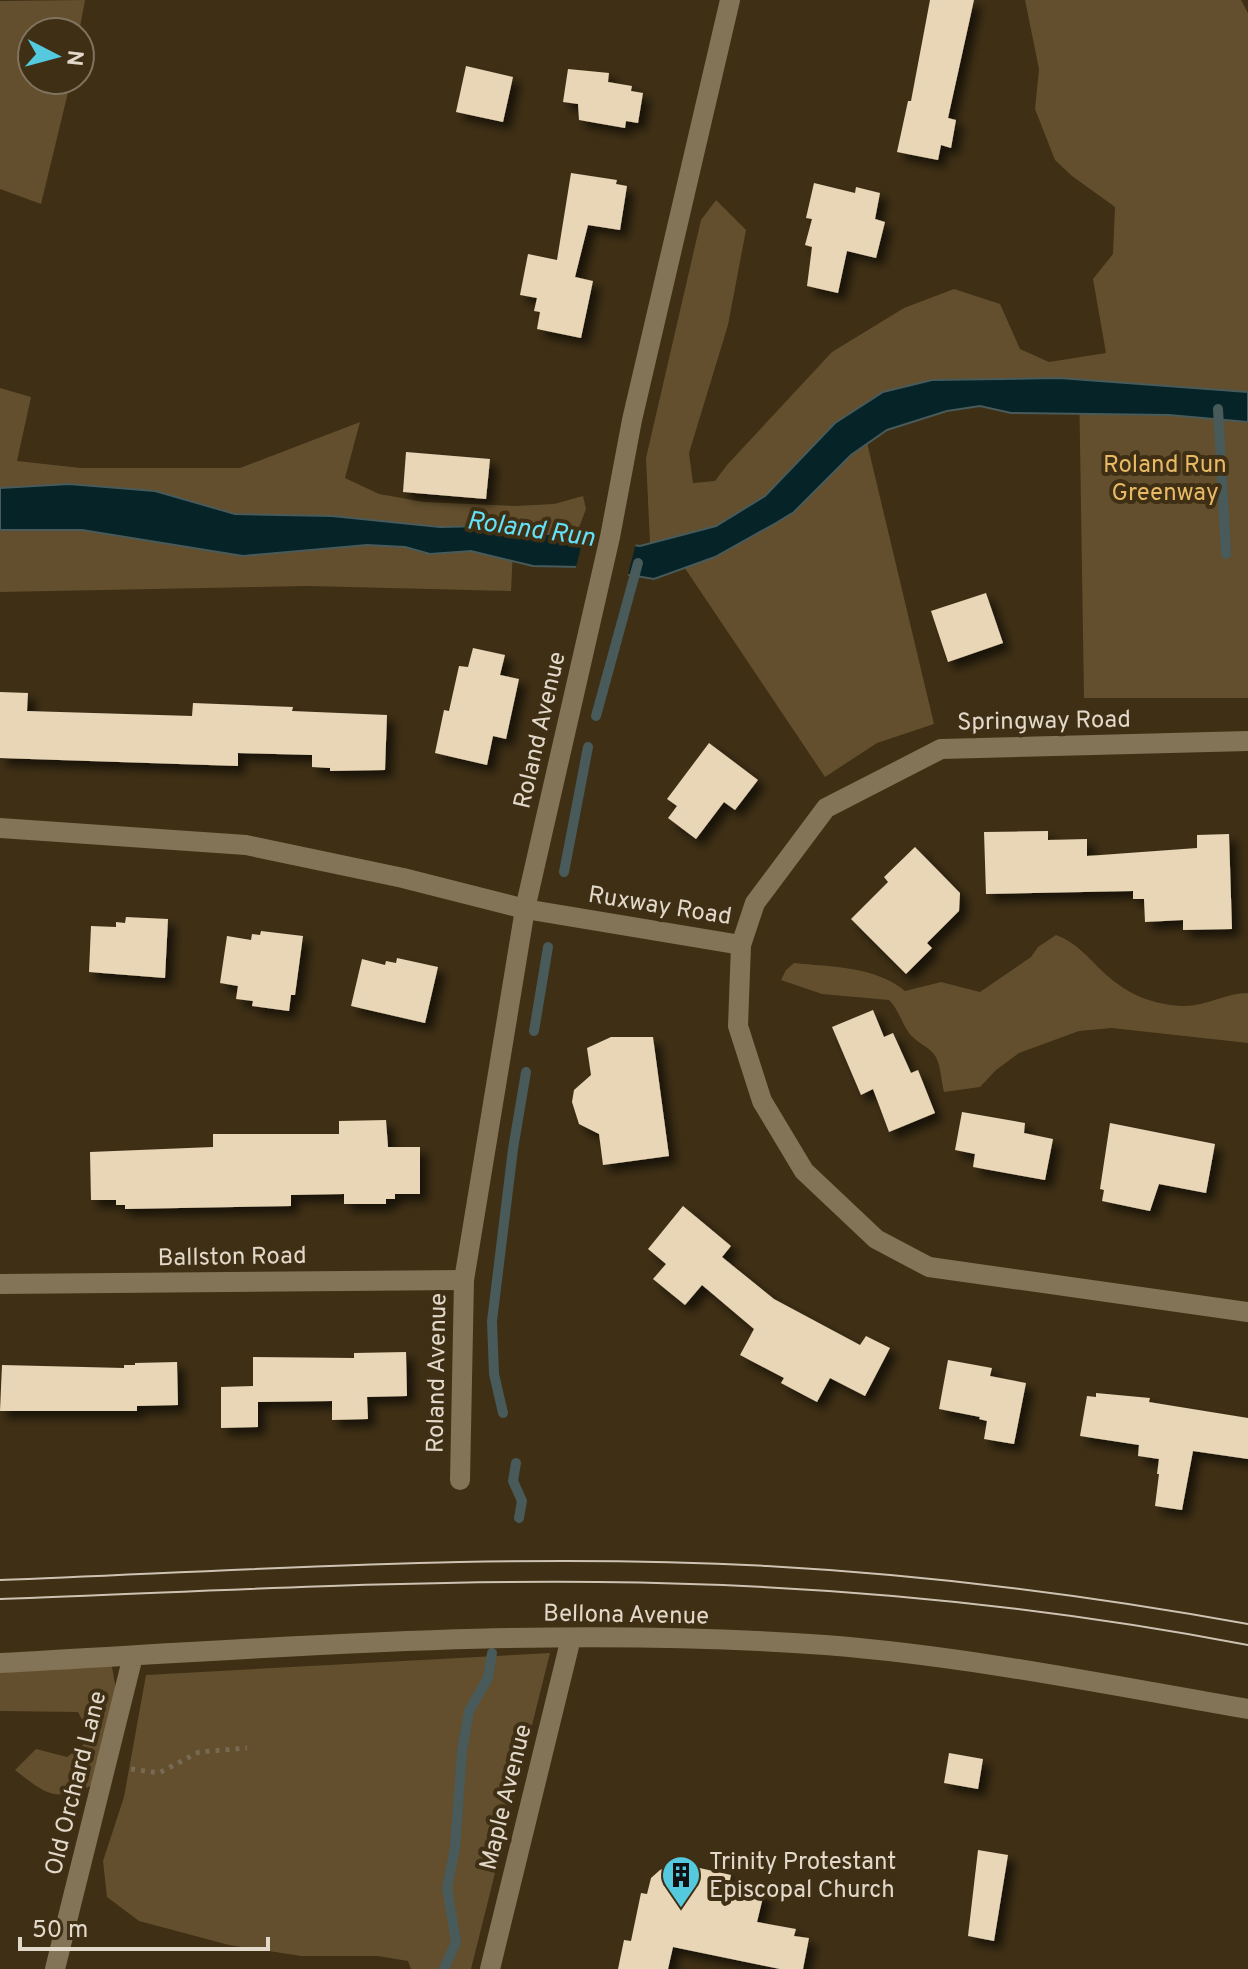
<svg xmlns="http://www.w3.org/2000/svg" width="1248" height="1969" viewBox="0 0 1248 1969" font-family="Overpass,sans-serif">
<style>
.green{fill:#634f2d}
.water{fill:#062328;stroke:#485a59;stroke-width:2}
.pier{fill:#3e2f15}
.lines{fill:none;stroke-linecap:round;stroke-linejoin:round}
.stream{stroke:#485a59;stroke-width:10}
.building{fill:#e8d6b7;filter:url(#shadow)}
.path{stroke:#776953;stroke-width:5;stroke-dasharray:4 6;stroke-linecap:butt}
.street{stroke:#837357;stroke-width:20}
.secondary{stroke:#837357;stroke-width:20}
.tram{stroke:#cec3b3;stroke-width:2}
.labels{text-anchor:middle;stroke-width:8;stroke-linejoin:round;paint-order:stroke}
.park-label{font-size:24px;fill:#e9ba65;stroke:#3e2f15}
.street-label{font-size:24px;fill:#e3d9ca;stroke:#3e2f15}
.poi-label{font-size:24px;fill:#e3d9ca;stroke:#3e2f15;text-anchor:start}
.water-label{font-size:26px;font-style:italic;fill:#62e2f9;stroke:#3e2f15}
</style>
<defs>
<filter id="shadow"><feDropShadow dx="7" dy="7" stdDeviation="4" flood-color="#0009"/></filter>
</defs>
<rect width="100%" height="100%" fill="#3e2f15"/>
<!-- green -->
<g class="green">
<path d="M 85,0 L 79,32 L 32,32 L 32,80 L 71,80 L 41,204 L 0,189 L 0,1 Z"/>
<path d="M 1025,0 L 1241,0 L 1248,13 L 1248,698 L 1084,698 L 1079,379 L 932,380 L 883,392 L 864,430 L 934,724 L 877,743 L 825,777 L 666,540 L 650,543 L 646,458 L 701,220 L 716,200 L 746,230 L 728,325 L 689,453 L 693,483 L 715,481 L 727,465 L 832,352 L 904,308 L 954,289 L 1000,304 L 1020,349 L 1049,362 L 1106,353 L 1093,279 L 1113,254 L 1115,207 L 1072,176 L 1055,160 L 1035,109 L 1039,69 Z"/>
<path d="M 0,388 L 31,397 L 17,461 L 81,468 L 240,468 L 360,422 L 345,478 L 379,494 L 424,502 L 515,506 L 554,504 L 583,496 L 586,509 L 575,538 L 514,530 L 511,591 L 308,586 L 0,592 Z"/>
<path d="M 1056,935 C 1073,941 1083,952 1095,964 C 1120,990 1145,1004 1182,1006 C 1205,1007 1225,993 1248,993 L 1248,1043 L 1112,1028 L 1079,1031 L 1019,1053 L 996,1070 L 980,1087 L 944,1092 C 941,1081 941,1063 934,1054 C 927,1046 916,1042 909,1033 C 901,1022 899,1010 889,1000 L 822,994 L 781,980 L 786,970 L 794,963 C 832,967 875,966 905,991 L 941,982 L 980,992 L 1031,957 L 1038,947 Z"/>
<path d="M 550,1653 L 471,1969 L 411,1969 L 408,1961 L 378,1956 L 301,1956 L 229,1945 L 139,1921 L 107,1897 L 103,1861 L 124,1797 L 146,1675 Z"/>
<path d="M 111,1662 L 116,1689 L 99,1782 C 58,1802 50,1798 15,1770 L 36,1749 L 67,1757 L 92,1738 L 78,1712 L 0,1711 L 0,1671 Z"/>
</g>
<!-- water -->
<path class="water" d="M 1059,378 L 1248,392 L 1248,422 L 1169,415 L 1011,413 L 980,406 L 947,411 L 887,430 L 851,455 L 794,512 L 776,523 L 715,557 L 654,579 L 580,567 L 533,566 L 471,551 L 430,554 L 405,547 L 367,545 L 243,556 L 82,530 L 0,530 L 0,488 L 69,484 L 155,491 L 235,514 L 332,516 L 440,527 L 487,526 L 640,546 L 716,526 L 765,496 L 835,423 L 883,392 L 932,380 Z"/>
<!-- pier -->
<path class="pier" d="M 584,535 L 636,543 L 627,579 L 575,571 Z"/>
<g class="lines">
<!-- stream -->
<g class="stream">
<path d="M 1218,409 L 1226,554"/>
<path d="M 596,716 L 638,563"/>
<path d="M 564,872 L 588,747"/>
<path d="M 534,1031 L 548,947"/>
<path d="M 503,1413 L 494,1374 L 492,1321 L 513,1149 L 526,1072"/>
<path d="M 516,1463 L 513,1481 L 522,1501 L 519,1518"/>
<path d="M 444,1969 L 456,1942 L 447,1888 L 455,1848 L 462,1751 L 469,1711 L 488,1678 L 492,1653"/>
</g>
</g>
<!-- building -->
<g class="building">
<path d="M 930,0 L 974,0 L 948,118 L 956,120 L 951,148 L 941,145 L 938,160 L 897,152 L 908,101 L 911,101 Z"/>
<path d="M 466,66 L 513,77 L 503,122 L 456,112 Z"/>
<path d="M 568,69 L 609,73 L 608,82 L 632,86 L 631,91 L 643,93 L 638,123 L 626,121 L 625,128 L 579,120 L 578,104 L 563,102 Z"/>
<path d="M 571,173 L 617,180 L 616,184 L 627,186 L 620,230 L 588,225 L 575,277 L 593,281 L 581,338 L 537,329 L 540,312 L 534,311 L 537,298 L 520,295 L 528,254 L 557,260 Z"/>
<path d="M 814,183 L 855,193 L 856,187 L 880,193 L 875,219 L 885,222 L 876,258 L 847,251 L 838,293 L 807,286 L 812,247 L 805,245 L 812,219 L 806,218 Z"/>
<path d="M 406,452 L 490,459 L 486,499 L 403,492 Z"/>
<path d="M 986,593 L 1003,643 L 948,662 L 931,611 Z"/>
<path d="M 473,648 L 505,655 L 500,675 L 519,679 L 506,739 L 493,736 L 487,765 L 435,753 L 444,710 L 449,711 L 459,666 L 468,667 Z"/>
<path d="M 0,692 L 28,693 L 27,711 L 192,716 L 193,703 L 293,707 L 292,711 L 387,715 L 385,770 L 330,771 L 330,768 L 312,767 L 312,755 L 238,753 L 238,766 L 0,758 Z"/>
<path d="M 709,743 L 758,780 L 735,810 L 724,802 L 696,839 L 668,818 L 677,806 L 667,799 Z"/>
<path d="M 1048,831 L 1048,840 L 1087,839 L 1087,856 L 1197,848 L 1197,835 L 1229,834 L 1232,929 L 1183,930 L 1183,920 L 1145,922 L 1144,899 L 1133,899 L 1133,891 L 986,894 L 984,832 Z"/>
<path d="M 915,847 L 960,893 L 959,911 L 927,943 L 932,948 L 906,974 L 851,919 L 888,882 L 884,877 Z"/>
<path d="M 126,917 L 168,919 L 165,978 L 89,972 L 91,926 L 116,927 L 116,922 L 125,923 Z"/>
<path d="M 261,931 L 303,936 L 295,995 L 291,995 L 289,1011 L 252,1006 L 253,1001 L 236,999 L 238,986 L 220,983 L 227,936 L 251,940 L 252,934 L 260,935 Z"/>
<path d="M 397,958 L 438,967 L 425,1023 L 351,1006 L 362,959 L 385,965 L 386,961 L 396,963 Z"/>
<path d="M 873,1010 L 884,1037 L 893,1033 L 911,1073 L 918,1070 L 935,1113 L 889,1132 L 873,1089 L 861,1095 L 832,1027 Z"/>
<path d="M 611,1037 L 653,1037 L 669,1156 L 603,1165 L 599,1134 L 579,1124 L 572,1102 L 574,1090 L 591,1075 L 587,1048 Z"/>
<path d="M 962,1112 L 1025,1123 L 1024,1133 L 1053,1139 L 1045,1180 L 973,1167 L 975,1154 L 955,1150 Z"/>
<path d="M 386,1120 L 388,1147 L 420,1147 L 420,1194 L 395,1194 L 395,1199 L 386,1199 L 386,1204 L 344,1204 L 344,1194 L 291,1195 L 291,1206 L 125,1209 L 125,1205 L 116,1205 L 116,1200 L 91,1200 L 90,1152 L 213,1147 L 213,1134 L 339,1134 L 339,1121 Z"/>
<path d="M 1110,1123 L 1215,1144 L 1206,1193 L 1159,1184 L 1150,1211 L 1102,1201 L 1104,1190 L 1100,1189 Z"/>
<path d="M 683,1206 L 731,1246 L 722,1257 L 774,1299 L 860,1345 L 866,1336 L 890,1348 L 865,1396 L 830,1378 L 817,1402 L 781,1383 L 784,1378 L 740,1355 L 754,1329 L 702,1285 L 685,1305 L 653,1279 L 666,1264 L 648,1249 Z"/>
<path d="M 406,1352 L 407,1396 L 367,1397 L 368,1419 L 332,1420 L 332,1401 L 258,1402 L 258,1427 L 221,1428 L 221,1387 L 253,1386 L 253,1357 L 354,1358 L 354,1353 Z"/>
<path d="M 948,1360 L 992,1368 L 990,1376 L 1026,1383 L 1014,1444 L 984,1439 L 987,1421 L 979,1419 L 980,1417 L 939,1409 Z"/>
<path d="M 177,1362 L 178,1405 L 137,1406 L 137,1411 L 0,1411 L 2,1365 L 124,1368 L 124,1365 L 135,1365 L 135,1363 Z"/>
<path d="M 1096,1393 L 1150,1398 L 1149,1402 L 1248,1418 L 1248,1459 L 1193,1451 L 1182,1510 L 1155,1506 L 1159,1474 L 1157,1474 L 1159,1459 L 1138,1456 L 1139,1445 L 1080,1436 L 1087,1396 L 1096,1397 Z"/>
<path d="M 949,1753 L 983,1759 L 978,1789 L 944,1783 Z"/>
<path d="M 978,1850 L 1008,1855 L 994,1941 L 968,1936 Z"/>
<path d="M 677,1863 L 731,1875 L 729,1885 L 764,1893 L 757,1922 L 796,1929 L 794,1936 L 809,1938 L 803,1969 L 780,1969 L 673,1947 L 668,1969 L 618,1969 L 624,1940 L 631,1941 L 641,1893 L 647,1894 L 651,1878 L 660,1870 Z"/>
</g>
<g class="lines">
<!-- path -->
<path class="path" d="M 131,1769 L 159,1773 L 199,1752 L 247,1748"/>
<!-- street -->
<g class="street">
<path d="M 1248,741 L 941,749 L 826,808 L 755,903 L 741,945 L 738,1026 L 762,1101 L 804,1171 L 876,1239 L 929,1267 L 1248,1312"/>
<path d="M 0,828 L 246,845 L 403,878 L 525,909 L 741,945"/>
<path d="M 0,1284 L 464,1280"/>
<path d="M 460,1480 L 464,1280 L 525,909 L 610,537 L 632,420 L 730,0"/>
<path d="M 55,1969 L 133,1656"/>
<path d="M 490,1969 L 571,1638"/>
</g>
<!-- secondary -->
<path class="secondary" d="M 0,1663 C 274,1648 551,1625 825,1645 C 967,1656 1108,1685 1248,1709"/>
<!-- tram -->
<g class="tram">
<path d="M 0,1580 C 255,1570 512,1552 767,1566 C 929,1575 1089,1595 1248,1624"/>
<path d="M 0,1599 C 199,1592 398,1580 598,1582 C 816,1584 1034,1604 1248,1645"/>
</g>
</g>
<!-- icons -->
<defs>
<g id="building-pin" transform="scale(2)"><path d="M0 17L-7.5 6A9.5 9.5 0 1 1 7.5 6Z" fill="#55cadf" stroke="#3e2f15"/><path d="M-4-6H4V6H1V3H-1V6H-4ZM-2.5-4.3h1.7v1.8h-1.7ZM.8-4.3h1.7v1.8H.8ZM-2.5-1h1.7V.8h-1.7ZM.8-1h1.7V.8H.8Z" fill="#111"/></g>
</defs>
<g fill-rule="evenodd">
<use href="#building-pin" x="681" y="1875"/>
</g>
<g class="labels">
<!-- park labels -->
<g class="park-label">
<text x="1165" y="472">Roland Run<tspan x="1165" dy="28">Greenway</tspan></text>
</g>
<!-- street labels -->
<g class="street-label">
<text transform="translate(1044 720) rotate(-1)" y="8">Springway Road</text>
<text transform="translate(539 730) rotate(-77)" y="8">Roland Avenue</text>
<text transform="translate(660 905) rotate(9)" y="8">Ruxway Road</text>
<text transform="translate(232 1256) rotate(-1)" y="8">Ballston Road</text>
<text transform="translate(436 1373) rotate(-89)" y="8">Roland Avenue</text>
<text transform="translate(626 1614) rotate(1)" y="8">Bellona Avenue</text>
<text transform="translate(75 1783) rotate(-76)" y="8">Old Orchard Lane</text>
<text transform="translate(505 1797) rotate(-76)" y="8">Maple Avenue</text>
</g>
<!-- poi labels -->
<g class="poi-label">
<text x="709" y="1869">Trinity Protestant<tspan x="709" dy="28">Episcopal Church</tspan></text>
</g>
<!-- water labels -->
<g class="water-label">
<text transform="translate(531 528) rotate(8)" y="9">Roland Run</text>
</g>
</g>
<!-- north arrow -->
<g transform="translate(56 56) rotate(96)"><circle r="38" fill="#3e2f15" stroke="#80735d" stroke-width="2"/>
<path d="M0-6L14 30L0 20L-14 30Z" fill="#55cadf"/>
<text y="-12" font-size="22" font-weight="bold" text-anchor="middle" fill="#e3d9ca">N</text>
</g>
<!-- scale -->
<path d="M20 1937v12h248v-12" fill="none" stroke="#e3d9ca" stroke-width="4"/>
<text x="32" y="1937" font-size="24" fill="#e3d9ca" stroke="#3e2f15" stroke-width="6" paint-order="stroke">50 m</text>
</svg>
